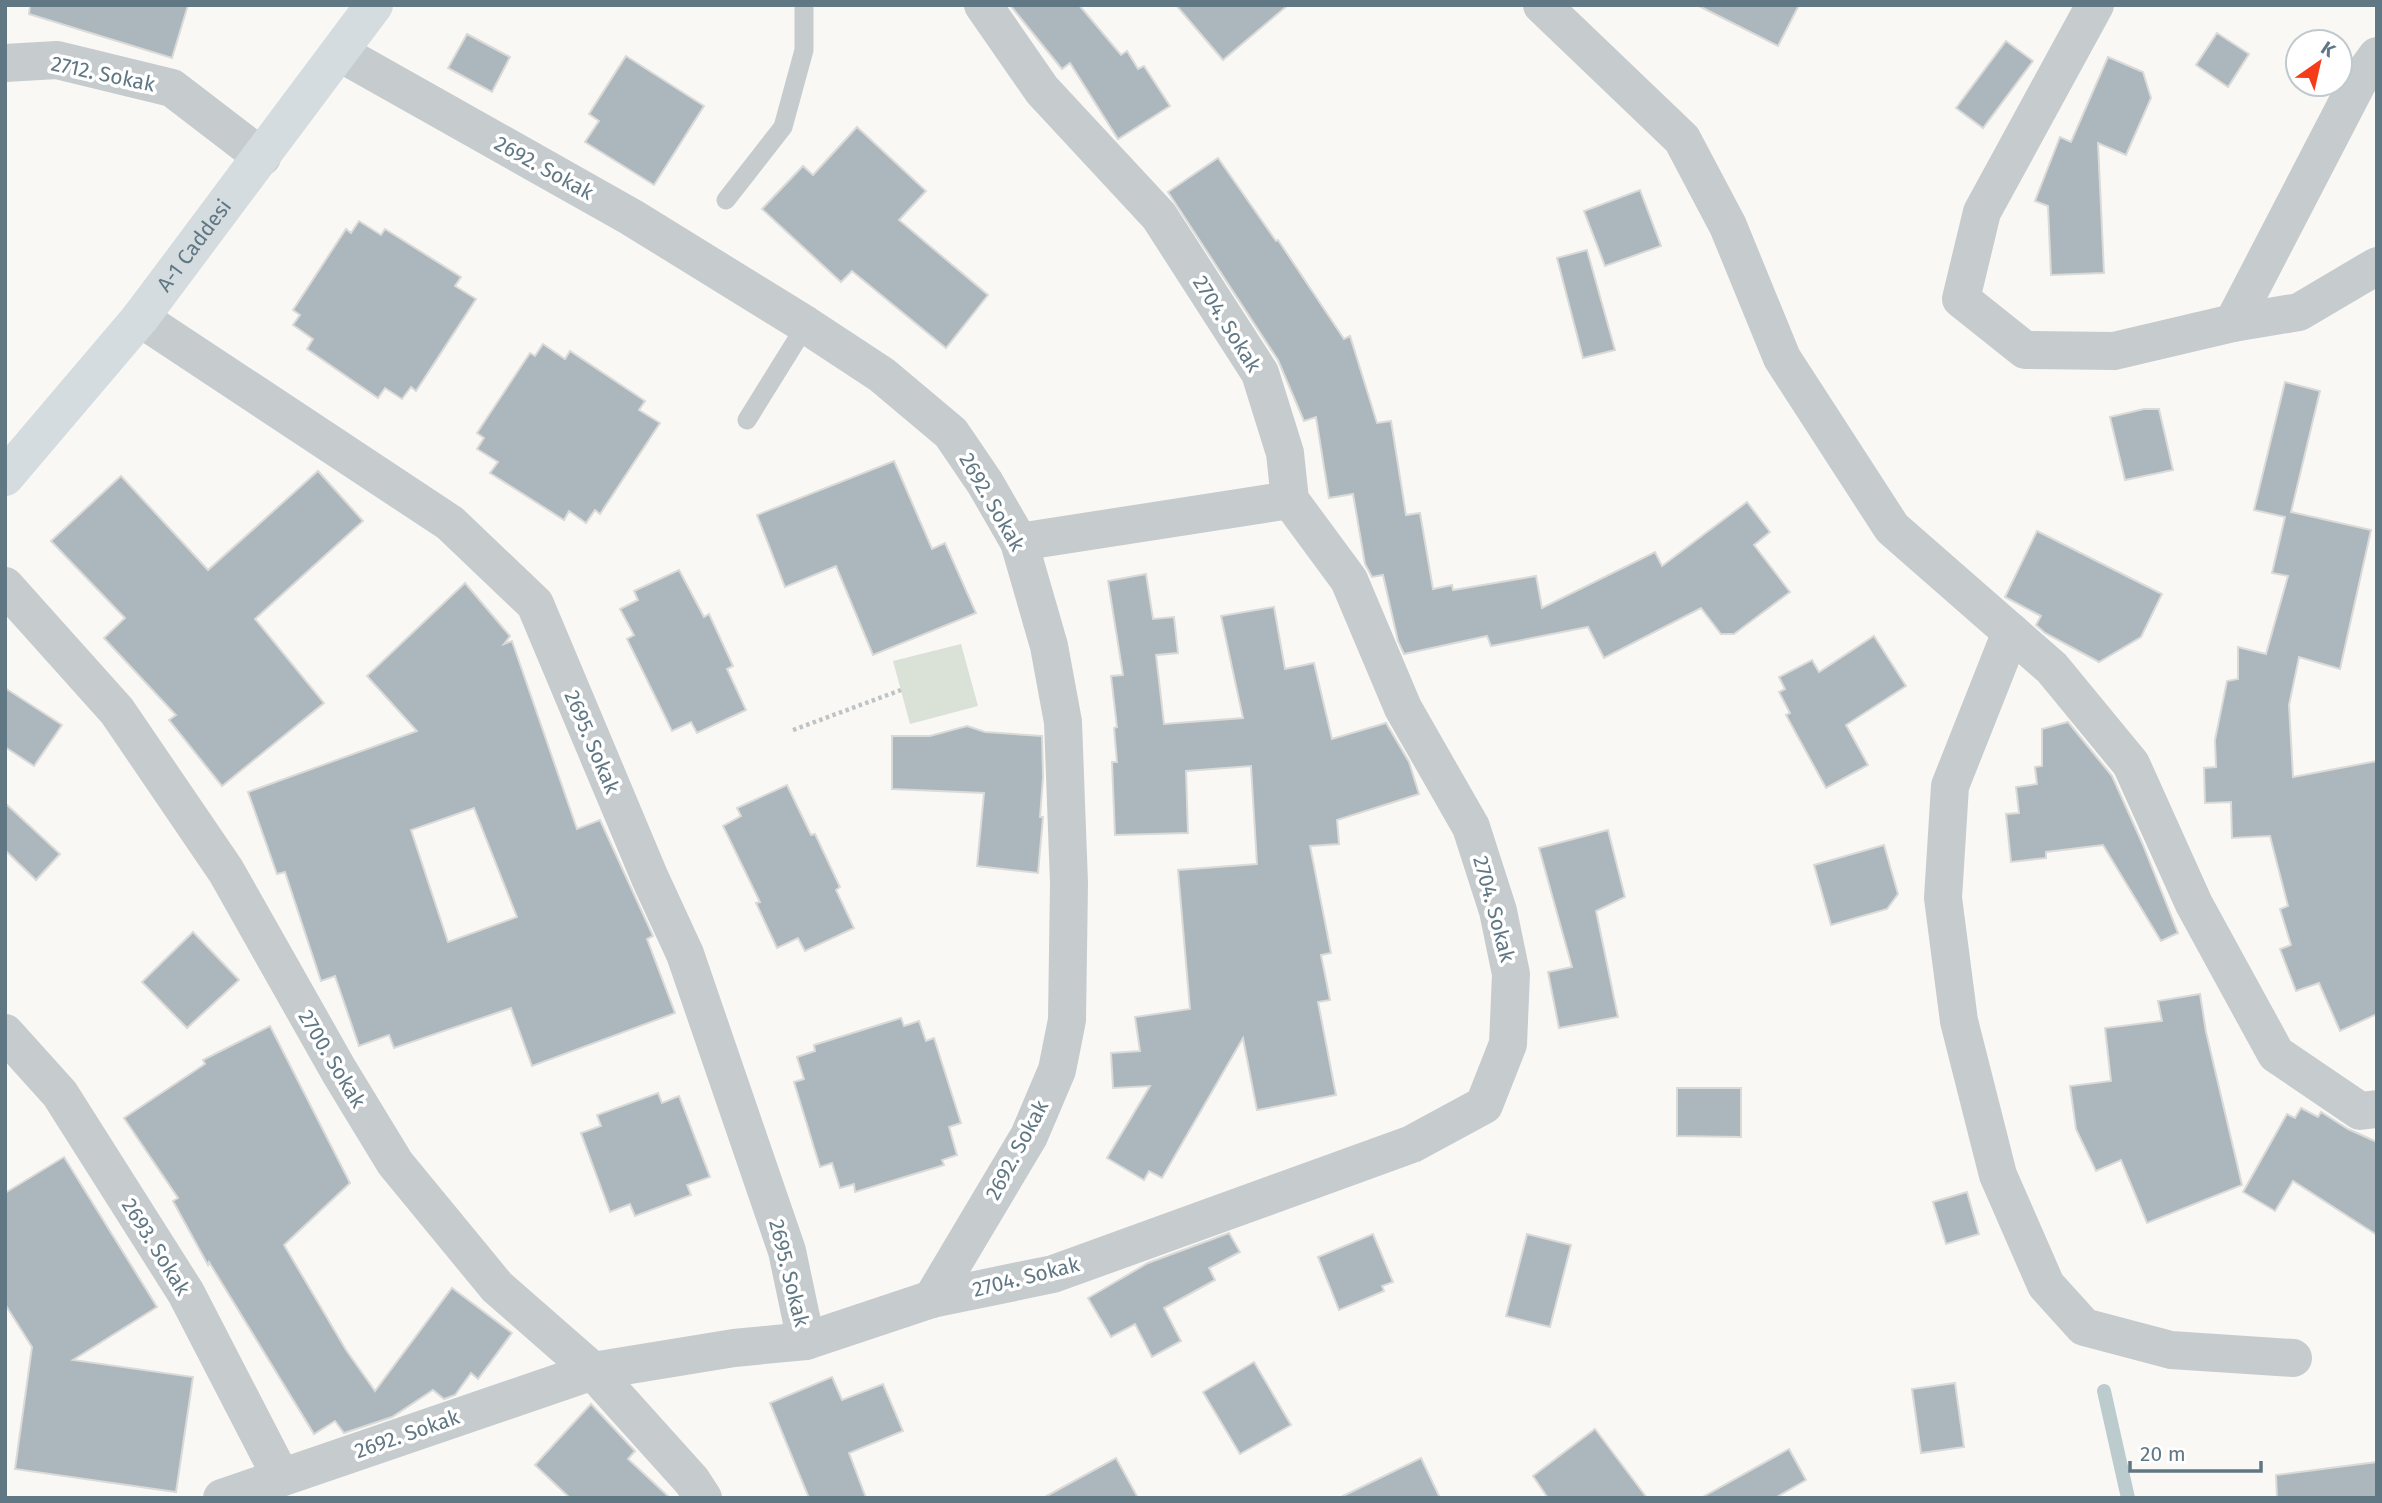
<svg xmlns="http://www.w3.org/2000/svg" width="2382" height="1503" viewBox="0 0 2382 1503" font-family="'Fira Sans',sans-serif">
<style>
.green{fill:#dae1d6}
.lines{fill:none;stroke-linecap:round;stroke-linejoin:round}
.stream{stroke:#bccbce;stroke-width:14}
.building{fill:#abb7bc;stroke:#dadad8;stroke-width:2;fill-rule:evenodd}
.path{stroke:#bfc3c4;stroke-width:4.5;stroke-dasharray:3.5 3.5;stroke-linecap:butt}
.lane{stroke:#c6cbce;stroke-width:19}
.street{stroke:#c6cbce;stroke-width:38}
.secondary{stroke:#d5dcdf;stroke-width:38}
.labels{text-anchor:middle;stroke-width:7;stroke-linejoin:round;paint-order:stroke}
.street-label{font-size:21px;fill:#607784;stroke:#fff}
</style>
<rect width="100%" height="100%" fill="#f9f8f5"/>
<!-- green -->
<path class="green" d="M 961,644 L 978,706 L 910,724 L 893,661 Z"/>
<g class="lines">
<!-- stream -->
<path class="stream" d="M 2104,1391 L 2128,1498"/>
</g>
<!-- building -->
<g class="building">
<path d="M 30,5 L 188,5 L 172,58 L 29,14 Z"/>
<path d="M 1010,5 L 1079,5 L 1121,55 L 1127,51 L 1138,69 L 1144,66 L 1170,106 L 1118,139 L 1070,63 L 1062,69 Z"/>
<path d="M 1176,5 L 1288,5 L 1223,60 Z"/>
<path d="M 1697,5 L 1799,5 L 1778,46 Z"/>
<path d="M 2217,33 L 2249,54 L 2228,87 L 2196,65 Z"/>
<path d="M 467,34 L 510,57 L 492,92 L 448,68 Z"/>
<path d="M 2006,41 L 2033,61 L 1983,128 L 1956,108 Z"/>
<path d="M 626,56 L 704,106 L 654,185 L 585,142 L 599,121 L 589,114 Z"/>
<path d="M 2108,57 L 2143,72 L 2151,98 L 2126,155 L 2098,143 L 2104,273 L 2051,275 L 2048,206 L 2035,201 L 2060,137 L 2071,142 Z"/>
<path d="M 857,127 L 926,191 L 899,220 L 988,295 L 946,348 L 852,271 L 841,282 L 762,209 L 803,166 L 813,175 Z"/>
<path d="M 1218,158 L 1276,241 L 1278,240 L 1344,339 L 1350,336 L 1377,423 L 1391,421 L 1406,515 L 1420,513 L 1433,589 L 1452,585 L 1453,590 L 1536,576 L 1542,608 L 1655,552 L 1662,566 L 1747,502 L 1770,532 L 1754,545 L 1790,592 L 1734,634 L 1721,634 L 1701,608 L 1604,658 L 1588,627 L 1491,646 L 1487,636 L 1404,654 L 1398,641 L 1383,575 L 1372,577 L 1365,564 L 1353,494 L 1329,498 L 1316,417 L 1304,421 L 1278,360 L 1168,192 Z"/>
<path d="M 1640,190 L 1661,246 L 1605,266 L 1584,211 Z"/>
<path d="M 359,221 L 381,235 L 385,229 L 461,277 L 455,286 L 476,299 L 416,391 L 411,387 L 402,399 L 385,388 L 378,398 L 307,349 L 313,339 L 293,325 L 300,315 L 293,310 L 346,229 L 351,233 Z"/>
<path d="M 1587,250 L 1615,350 L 1583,358 L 1557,258 Z"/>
<path d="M 543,344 L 565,359 L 570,351 L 645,401 L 639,410 L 660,423 L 600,514 L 595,510 L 586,523 L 569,511 L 564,520 L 490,473 L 498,462 L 477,449 L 484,438 L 477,433 L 530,353 L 535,356 Z"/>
<path d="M 2285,382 L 2320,391 L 2291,512 L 2371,530 L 2340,669 L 2299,657 L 2289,705 L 2293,777 L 2377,761 L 2377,1014 L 2340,1031 L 2319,983 L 2296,991 L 2280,949 L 2291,945 L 2280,909 L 2288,906 L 2270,836 L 2232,838 L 2231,802 L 2205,803 L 2204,768 L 2216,767 L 2215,740 L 2227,681 L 2238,679 L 2238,647 L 2266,654 L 2288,576 L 2272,573 L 2285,517 L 2254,510 Z"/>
<path d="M 2144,409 L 2159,409 L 2173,470 L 2125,480 L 2110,417 Z"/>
<path d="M 894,461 L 932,549 L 945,543 L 976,613 L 873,655 L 836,566 L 785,587 L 757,515 Z"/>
<path d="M 318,471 L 363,521 L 255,619 L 324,703 L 222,786 L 169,720 L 176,715 L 104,638 L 125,618 L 51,541 L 121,476 L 208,570 Z"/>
<path d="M 2037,531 L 2162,594 L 2141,637 L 2099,662 L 2045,633 L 2036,625 L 2041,616 L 2005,597 Z"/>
<path d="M 679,570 L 704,617 L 709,614 L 733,666 L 727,669 L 746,710 L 697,733 L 691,722 L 672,731 L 627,639 L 634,635 L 620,609 L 638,600 L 634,591 Z"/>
<path d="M 1146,574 L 1153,619 L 1174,617 L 1178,653 L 1156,655 L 1164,724 L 1243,718 L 1221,616 L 1274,607 L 1285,669 L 1314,663 L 1332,739 L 1386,723 L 1409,762 L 1419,794 L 1337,820 L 1339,844 L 1310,846 L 1331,953 L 1321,955 L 1330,1000 L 1318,1002 L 1336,1095 L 1257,1110 L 1243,1038 L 1162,1178 L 1149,1171 L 1144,1180 L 1107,1158 L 1150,1086 L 1113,1088 L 1111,1053 L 1140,1051 L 1135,1017 L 1190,1009 L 1178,870 L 1257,864 L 1251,766 L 1186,771 L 1188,833 L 1115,835 L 1112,762 L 1117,762 L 1114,728 L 1117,727 L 1111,676 L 1123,675 L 1108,581 Z"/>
<path d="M 465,583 L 510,636 L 504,644 L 512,641 L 577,829 L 600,820 L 653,936 L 647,939 L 675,1013 L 532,1066 L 511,1008 L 394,1048 L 389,1035 L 359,1046 L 335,976 L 321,981 L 285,872 L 277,874 L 248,792 L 417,731 L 367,676 ZM 474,808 L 517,917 L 448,942 L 411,830 Z"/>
<path d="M 1874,636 L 1906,686 L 1846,725 L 1868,765 L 1826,788 L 1786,715 L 1790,713 L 1779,692 L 1785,689 L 1779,677 L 1812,660 L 1819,672 Z"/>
<path d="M 5,688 L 62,725 L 34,766 L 5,747 Z"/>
<path d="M 2068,722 L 2112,776 L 2143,845 L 2178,933 L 2161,941 L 2103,845 L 2046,852 L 2046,858 L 2011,862 L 2006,814 L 2019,813 L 2016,787 L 2037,784 L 2035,767 L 2042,766 L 2042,729 Z"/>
<path d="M 967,726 L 985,732 L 1042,736 L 1043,777 L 1040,817 L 1043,817 L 1038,873 L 977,866 L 984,793 L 892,789 L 892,736 L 930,736 Z"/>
<path d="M 787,785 L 811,835 L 815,834 L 840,887 L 836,890 L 854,928 L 805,951 L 798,938 L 777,948 L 756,903 L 760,902 L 723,826 L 741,816 L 737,808 Z"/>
<path d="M 5,803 L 60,854 L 36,880 L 5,850 Z"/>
<path d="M 1608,830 L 1625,897 L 1596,911 L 1618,1017 L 1559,1028 L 1548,972 L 1572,967 L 1539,848 Z"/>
<path d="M 1884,845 L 1898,894 L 1887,909 L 1831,925 L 1814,865 Z"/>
<path d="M 193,932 L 239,980 L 187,1028 L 142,982 Z"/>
<path d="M 2200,994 L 2206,1032 L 2242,1185 L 2147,1223 L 2121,1160 L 2096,1171 L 2076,1129 L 2070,1086 L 2111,1081 L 2105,1028 L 2162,1021 L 2158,1001 Z"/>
<path d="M 901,1018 L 904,1026 L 919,1021 L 926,1041 L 934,1038 L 961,1123 L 949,1127 L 957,1155 L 942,1160 L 944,1165 L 855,1192 L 854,1184 L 840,1188 L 832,1163 L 820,1167 L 794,1082 L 804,1079 L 797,1057 L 815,1051 L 814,1045 Z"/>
<path d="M 270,1026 L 350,1183 L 284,1245 L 346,1350 L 375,1391 L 452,1288 L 512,1333 L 478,1379 L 471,1373 L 455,1395 L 444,1399 L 433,1390 L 392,1417 L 344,1433 L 335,1421 L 314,1434 L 209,1262 L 208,1265 L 173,1201 L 178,1198 L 124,1118 L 205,1064 L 203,1060 Z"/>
<path d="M 1677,1088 L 1741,1088 L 1741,1137 L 1677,1136 Z"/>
<path d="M 658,1093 L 662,1103 L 679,1096 L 710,1177 L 687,1185 L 691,1195 L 635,1216 L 630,1204 L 610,1212 L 581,1133 L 601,1126 L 597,1115 Z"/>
<path d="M 2301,1108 L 2318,1117 L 2321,1112 L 2348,1129 L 2377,1142 L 2377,1235 L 2293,1181 L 2275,1211 L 2243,1192 L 2287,1114 L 2295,1118 Z"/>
<path d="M 64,1157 L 157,1307 L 73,1360 L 193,1377 L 176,1492 L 15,1469 L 32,1347 L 5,1304 L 5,1193 Z"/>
<path d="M 1967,1192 L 1979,1234 L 1946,1244 L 1933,1202 Z"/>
<path d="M 1229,1233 L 1240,1252 L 1209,1268 L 1215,1280 L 1164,1308 L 1181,1341 L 1152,1357 L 1135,1324 L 1111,1337 L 1088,1298 L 1148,1263 Z"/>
<path d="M 1373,1234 L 1393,1282 L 1382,1286 L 1384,1291 L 1339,1310 L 1318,1257 Z"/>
<path d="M 1527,1234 L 1571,1245 L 1550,1327 L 1506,1316 Z"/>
<path d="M 1254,1362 L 1291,1425 L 1240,1454 L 1203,1392 Z"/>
<path d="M 832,1377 L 842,1400 L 883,1384 L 903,1431 L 849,1453 L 866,1498 L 809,1498 L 770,1403 Z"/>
<path d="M 1955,1383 L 1964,1447 L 1921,1453 L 1912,1389 Z"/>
<path d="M 591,1404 L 635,1451 L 628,1459 L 670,1498 L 570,1498 L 535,1465 Z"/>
<path d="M 1595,1429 L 1647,1498 L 1548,1498 L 1533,1476 Z"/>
<path d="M 1789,1449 L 1806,1480 L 1775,1498 L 1701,1498 Z"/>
<path d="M 1116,1458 L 1138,1498 L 1043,1498 Z"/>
<path d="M 1421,1458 L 1440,1498 L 1339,1498 Z"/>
<path d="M 2377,1462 L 2377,1498 L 2277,1498 L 2276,1475 Z"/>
</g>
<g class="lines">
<!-- path -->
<path class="path" d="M 793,730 L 901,690"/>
<!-- lane -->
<g class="lane">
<path d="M 726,200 L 783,127 L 804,50 L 804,5"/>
<path d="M 747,420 L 806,325"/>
</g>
<!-- street -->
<g class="street">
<path d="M 1542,5 L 1682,139 L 1728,226 L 1782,358 L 1892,528 L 2052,668 L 2131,764 L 2194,904 L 2276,1054 L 2360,1111 L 2377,1109"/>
<path d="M 2095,5 L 1982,212 L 1961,299 L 2025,350 L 2114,351 L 2233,323 L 2299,312 L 2377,266"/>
<path d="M 340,53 L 631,217 L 806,325 L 882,375 L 951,433 L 985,483 L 1019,542 L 1049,646 L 1063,722 L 1069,883 L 1067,1020 L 1057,1070 L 1029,1136 L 932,1299"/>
<path d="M 5,63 L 57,60 L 172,88 L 262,157"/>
<path d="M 140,318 L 450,523 L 535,604 L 650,878 L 685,954 L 787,1251 L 806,1341"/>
<path d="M 2233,323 L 2358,82 L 2377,56"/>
<path d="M 1019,542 L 1290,500"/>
<path d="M 5,586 L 117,711 L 226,871 L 339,1071 L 395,1163 L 497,1287 L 593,1371 L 692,1481 L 703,1498"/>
<path d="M 2011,632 L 1950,786 L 1943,898 L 1959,1021 L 1998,1175 L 2046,1285 L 2084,1327 L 2171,1350 L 2293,1358"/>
<path d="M 5,1033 L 60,1094 L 186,1293 L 281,1477"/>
<path d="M 222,1498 L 593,1371 L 734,1348 L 806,1341 L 932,1299 L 1053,1274 L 1412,1144 L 1484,1105 L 1508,1044 L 1511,974 L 1498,911 L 1471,827 L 1403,708 L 1349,580 L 1290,500 L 1285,453 L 1260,373 L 1159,216 L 1042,90 L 983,5"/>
</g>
<!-- secondary -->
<path class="secondary" id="s1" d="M 5,477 L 140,318 L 374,5"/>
</g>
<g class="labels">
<!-- street labels -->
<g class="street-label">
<text transform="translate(103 74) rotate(12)" y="7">2712. Sokak</text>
<text transform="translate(544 168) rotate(29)" y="7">2692. Sokak</text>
<text dy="7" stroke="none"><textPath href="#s1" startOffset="299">A-1 Caddesi</textPath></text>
<text transform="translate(1227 324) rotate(58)" y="7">2704. Sokak</text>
<text transform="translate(992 502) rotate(60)" y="7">2692. Sokak</text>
<text transform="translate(592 742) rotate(67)" y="7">2695. Sokak</text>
<text transform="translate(1494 909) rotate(75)" y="7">2704. Sokak</text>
<text transform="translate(332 1059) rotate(59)" y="7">2700. Sokak</text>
<text transform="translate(1017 1150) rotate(-62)" y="7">2692. Sokak</text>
<text transform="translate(156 1247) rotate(58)" y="7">2693. Sokak</text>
<text transform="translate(789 1273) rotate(76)" y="7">2695. Sokak</text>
<text transform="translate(1026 1277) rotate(-14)" y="7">2704. Sokak</text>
<text transform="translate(407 1434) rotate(-19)" y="7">2692. Sokak</text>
</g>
</g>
<!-- border -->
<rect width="2382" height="1503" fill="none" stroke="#607784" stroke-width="14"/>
<!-- north arrow -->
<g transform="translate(2319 63) rotate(34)"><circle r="33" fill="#ffffff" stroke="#bfc9ce" stroke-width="2"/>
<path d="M0-5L12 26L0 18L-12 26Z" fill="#f53b19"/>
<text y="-10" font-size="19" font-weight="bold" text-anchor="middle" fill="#607784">K</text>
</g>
<!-- scale -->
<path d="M2130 1461v10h131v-10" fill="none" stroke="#607784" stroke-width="3.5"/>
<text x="2140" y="1461" font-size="21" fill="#607784" stroke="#ffffff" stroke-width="5" paint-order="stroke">20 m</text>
</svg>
